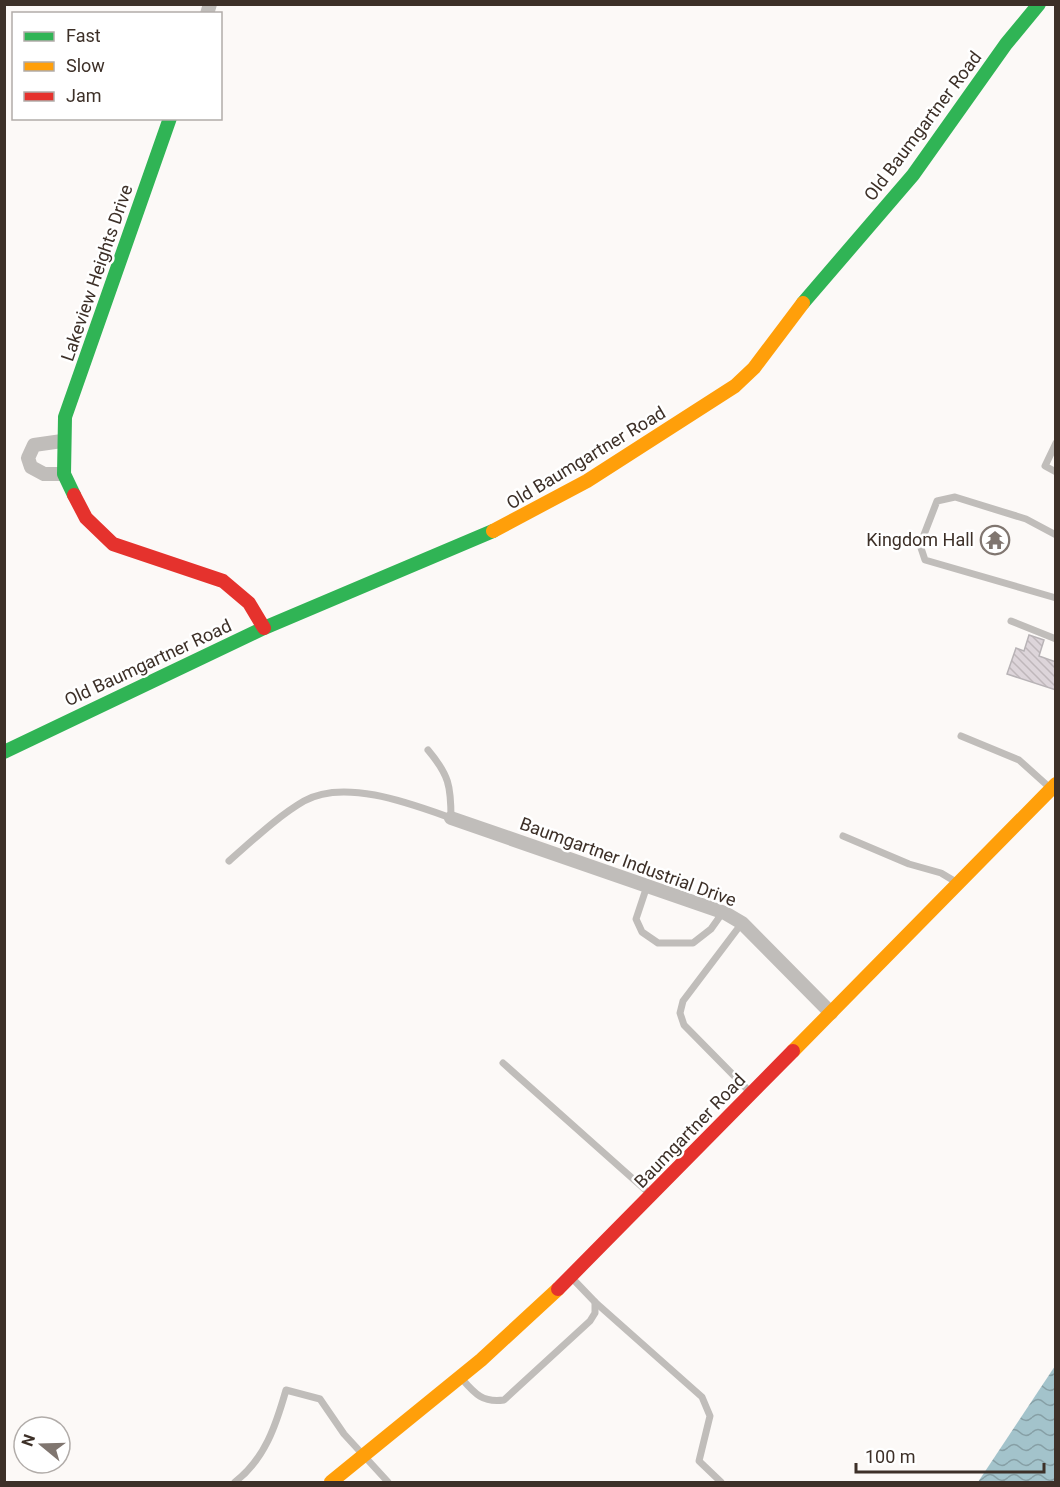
<svg xmlns="http://www.w3.org/2000/svg" width="1060" height="1487" viewBox="0 0 1060 1487" font-family="Roboto,sans-serif">
<style>
.water{fill:url(#water-waves)}
.building{fill:url(#building-back-hatch);stroke:#b8b3b6;stroke-width:1.5}
.lines{fill:none;stroke-linecap:round;stroke-linejoin:round}
.lane{stroke:#c0bdba;stroke-width:7}
.street{stroke:#c0bdba;stroke-width:14}
.fast{stroke:#30b455;stroke-width:14}
.slow{stroke:#ff9f0a;stroke-width:14}
.jam{stroke:#e5322d;stroke-width:14}
.labels{text-anchor:middle;stroke-width:5;stroke-linejoin:round;paint-order:stroke}
.street-label{font-size:18px;fill:#3d3028;stroke:#fff}
.poi-label{font-size:18px;fill:#3d3028;stroke:#fff;text-anchor:end}
</style>
<defs>
<pattern id="water-waves" width="16" height="10" patternUnits="userSpaceOnUse" patternTransform="scale(1.5)"><rect width="16" height="10" fill="#a3c3cb"/><path d="M0 5q4-4 8 0t8 0" fill="none" stroke="#869fa5"/></pattern>
<pattern id="building-back-hatch" width="6" height="6" patternUnits="userSpaceOnUse" patternTransform="scale(1.5)"><rect width="6" height="6" fill="#ddd5da"/><path d="M-1 5l2 2M0 0l6 6M5-1l2 2" fill="none" stroke="#bfb7bb"/></pattern>
</defs>
<rect width="100%" height="100%" fill="#fcf9f7"/>
<!-- water -->
<path class="water" d="M 1055,1366 L 1055,1482 L 978,1482 Z"/>
<!-- building -->
<path class="building" d="M 1029,635 L 1044,640 L 1039,656 L 1056,662 L 1056,690 L 1007,674 L 1016,648 L 1024,651 Z"/>
<g class="lines">
<!-- lane -->
<g class="lane">
<path d="M 1056,443 L 1045,466 L 1056,472"/>
<path d="M 1056,535 L 1026,519 L 955,497 L 937,501 L 920,545 L 925,560 L 1056,598"/>
<path d="M 1011,621 L 1056,639"/>
<path d="M 961,736 L 1019,760 L 1049,787"/>
<path d="M 843,836 L 909,864 L 941,873 L 956,882"/>
<path d="M 229,861 C 252,841 278,816 304,801 C 344,778 412,804 451,818 C 451,786 449,775 428,750"/>
<path d="M 647,886 L 636,919 L 642,932 L 658,943 L 693,943 L 711,929 L 723,912"/>
<path d="M 742,923 L 683,1001 L 680,1013 L 684,1025 L 750,1092"/>
<path d="M 503,1063 L 650,1194"/>
<path d="M 595,1302 L 702,1397 L 710,1416 L 699,1461 L 721,1482"/>
<path d="M 462,1379 C 475,1394 483,1403 504,1400 L 590,1321 L 595,1313 L 595,1302 L 571,1277"/>
<path d="M 235,1482 C 265,1459 276,1425 286,1390 L 320,1399 L 344,1434 L 388,1482"/>
</g>
<!-- street -->
<g class="street">
<path d="M 207,14 L 210,4"/>
<path d="M 62,441 L 34,445 L 28,458 L 31,467 L 44,474 L 64,474"/>
<path d="M 451,818 L 725,913 L 742,923 L 831,1013"/>
</g>
<!-- fast -->
<g class="fast">
<path d="M 803,303 L 913,175 L 1006,44 L 1039,4"/>
<path d="M 74,495 L 64,474 L 65,417 L 170,118"/>
<path d="M 4,752 L 264,628 L 493,531"/>
</g>
<!-- slow -->
<g class="slow">
<path d="M 493,531 L 587,481 L 735,386 L 754,368 L 803,303"/>
<path d="M 793,1051 L 1056,784"/>
<path d="M 331,1482 L 481,1360 L 558,1289"/>
</g>
<!-- jam -->
<g class="jam">
<path d="M 74,495 L 86,518 L 113,544 L 223,581 L 249,603 L 264,628"/>
<path d="M 558,1289 L 793,1051"/>
</g>
</g>
<!-- icons -->
<defs>
<g id="temple-ring" transform="scale(1.5)"><circle r="9.5" fill="#fff" stroke="#807670" stroke-width="1.5"/><path d="M0-6L5-2H3V0L6.5 2.5H4V6H1.5V3h-3V6H-4V2.5H-6.5L-3 0V-2H-5Z" fill="#807670"/></g>
</defs>
<g fill-rule="evenodd">
<use href="#temple-ring" x="995" y="540"/>
</g>
<g class="labels">
<!-- street labels -->
<g class="street-label">
<text transform="translate(923 126) rotate(-53)" y="6">Old Baumgartner Road</text>
<text transform="translate(97 273) rotate(-71)" y="6">Lakeview Heights Drive</text>
<text transform="translate(586 458) rotate(-31)" y="6">Old Baumgartner Road</text>
<text transform="translate(148 663) rotate(-25)" y="6">Old Baumgartner Road</text>
<text transform="translate(628 862) rotate(20)" y="6">Baumgartner Industrial Drive</text>
<text transform="translate(690 1131) rotate(-46)" y="6">Baumgartner Road</text>
</g>
<!-- poi labels -->
<g class="poi-label">
<text x="974" y="546">Kingdom Hall</text>
</g>
</g>
<!-- border -->
<rect width="1060" height="1487" fill="none" stroke="#3d3028" stroke-width="12"/>
<!-- legend -->
<rect x="12" y="12" width="210" height="108" fill="#ffffff" stroke="#b1aca9" stroke-width="1.5"/>
<rect x="24" y="32" width="30" height="9" fill="#30b455" stroke="#b1aca9" stroke-width="1.5"/>
<text x="66" y="42" font-size="18" fill="#3d3028">Fast</text>
<rect x="24" y="62" width="30" height="9" fill="#ff9f0a" stroke="#b1aca9" stroke-width="1.5"/>
<text x="66" y="72" font-size="18" fill="#3d3028">Slow</text>
<rect x="24" y="92" width="30" height="9" fill="#e5322d" stroke="#b1aca9" stroke-width="1.5"/>
<text x="66" y="102" font-size="18" fill="#3d3028">Jam</text>
<!-- north arrow -->
<g transform="translate(42 1445) rotate(289)"><circle r="28" fill="#ffffff" stroke="#b1aca9" stroke-width="1.5"/>
<path d="M0-4.5L10 22L0 15L-10 22Z" fill="#807670"/>
<text y="-9" font-size="16" font-weight="bold" text-anchor="middle" fill="#3d3028">N</text>
</g>
<!-- scale -->
<path d="M856 1463v9h188v-9" fill="none" stroke="#3d3028" stroke-width="3"/>
<text x="865" y="1463" font-size="18" fill="#3d3028" stroke="#ffffff" stroke-width="4.5" paint-order="stroke">100 m</text>
</svg>
